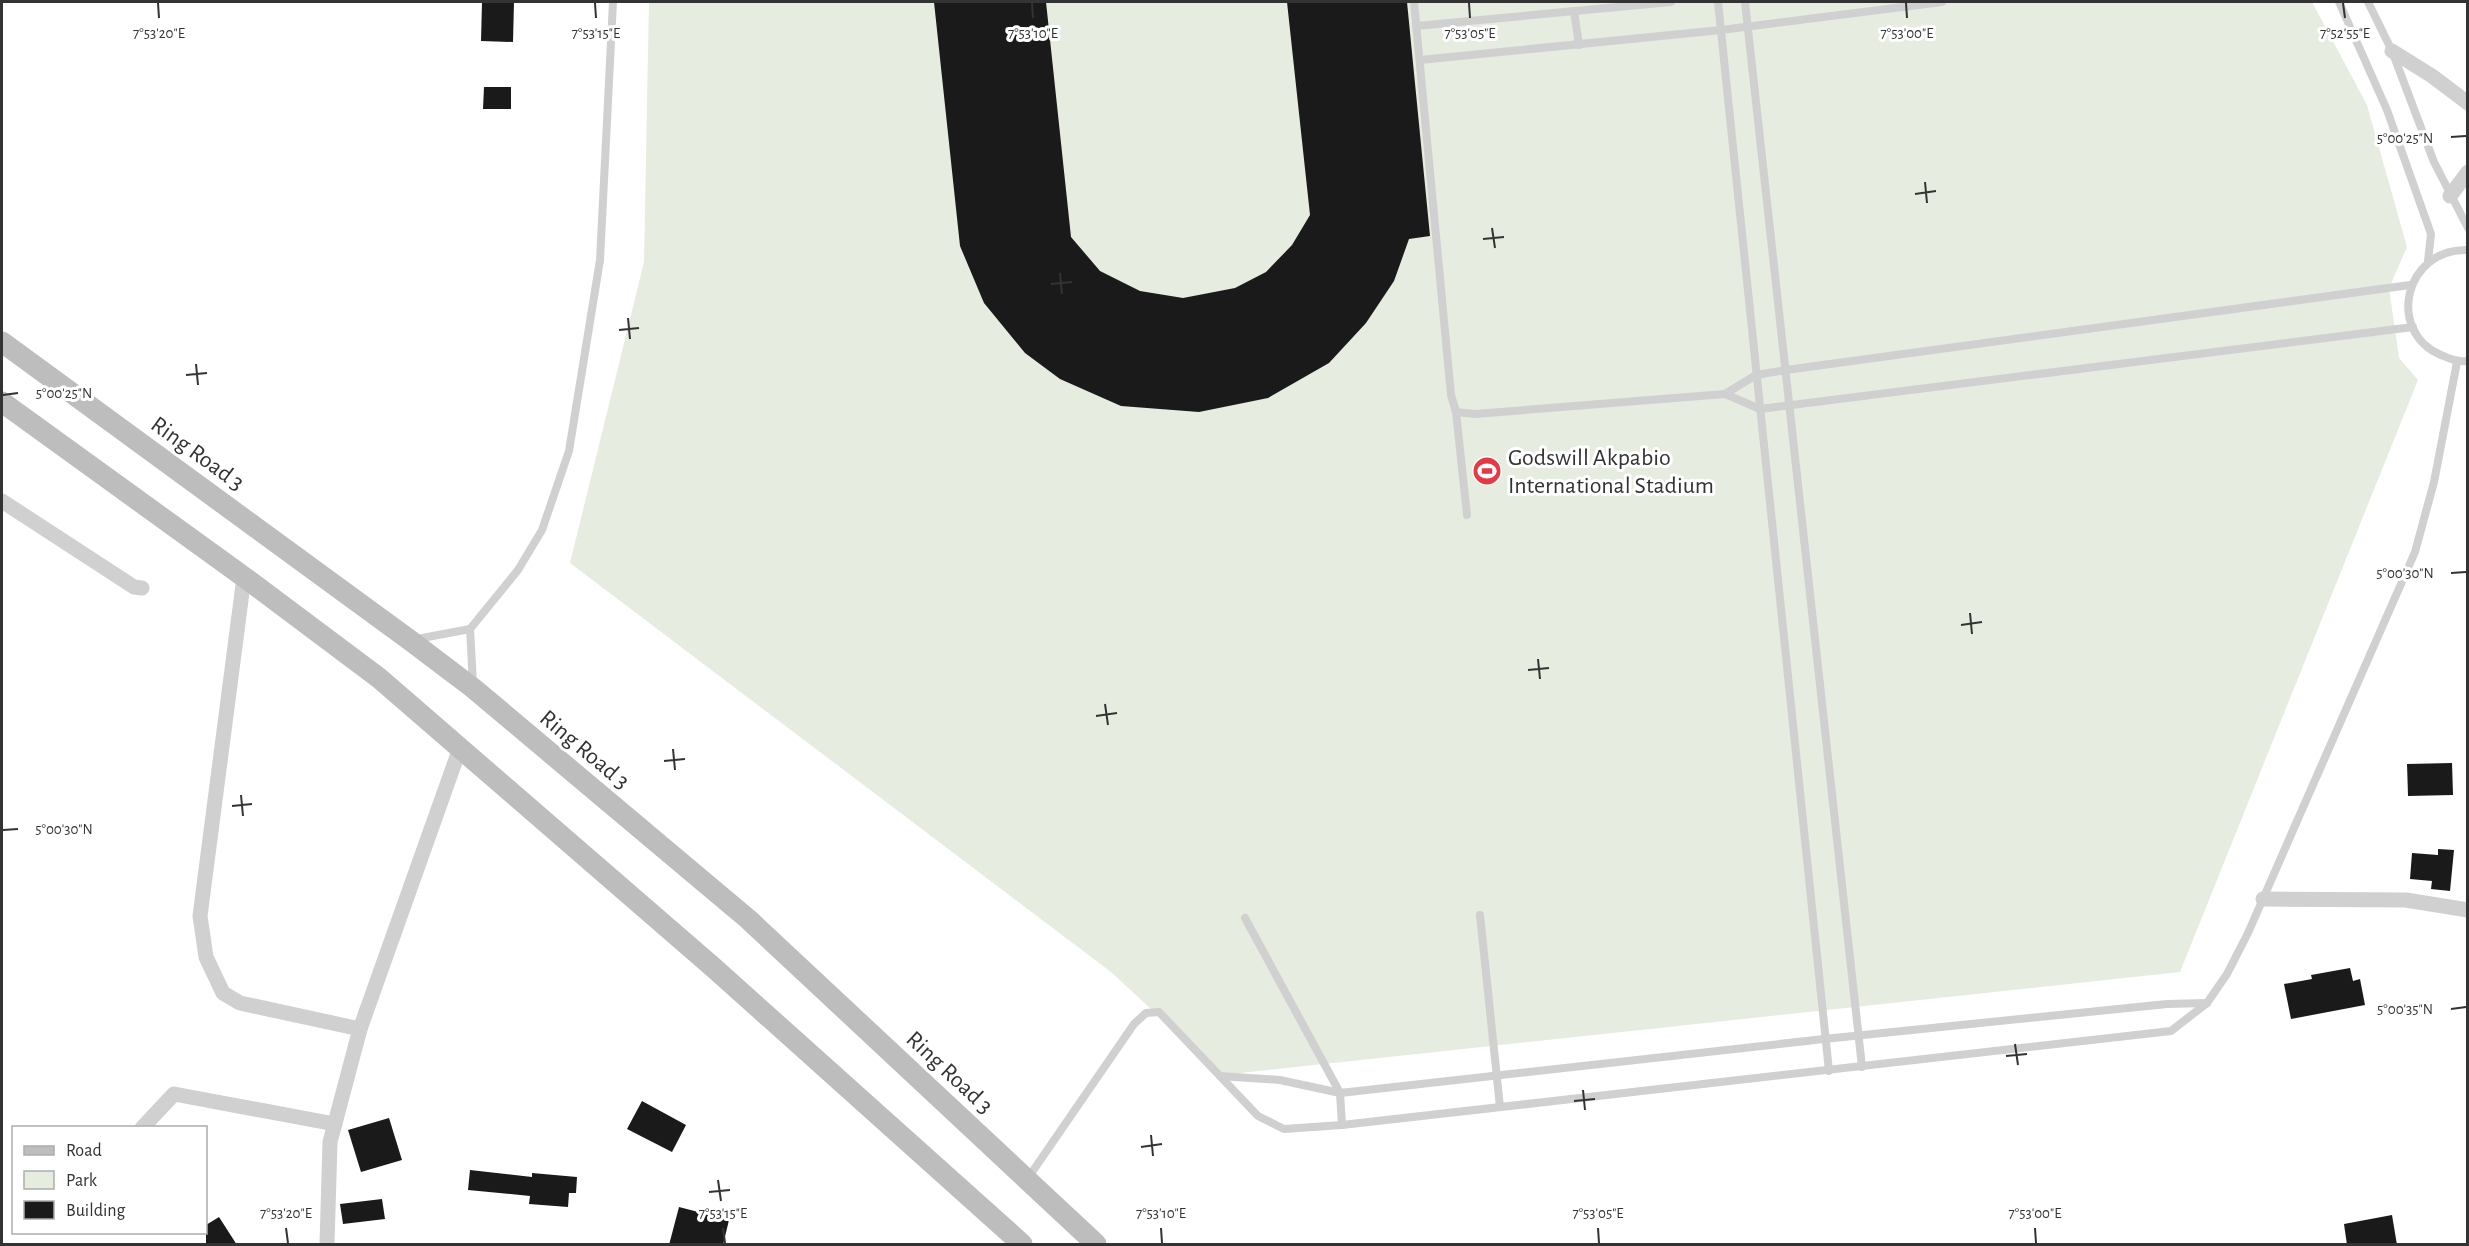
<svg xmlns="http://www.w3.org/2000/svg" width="2469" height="1246" viewBox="0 0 2469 1246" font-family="'Alegreya Sans',sans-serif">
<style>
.green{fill:#e6ecdf}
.building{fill:#1a1a1a}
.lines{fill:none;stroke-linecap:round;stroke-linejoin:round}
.lane{stroke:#d0d0d0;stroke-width:8}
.street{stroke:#d0d0d0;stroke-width:15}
.secondary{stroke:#bdbdbd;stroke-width:21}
.ticks{fill:none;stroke:#333;stroke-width:2}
.labels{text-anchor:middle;stroke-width:6;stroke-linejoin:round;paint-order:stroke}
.street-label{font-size:24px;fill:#333;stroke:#fff}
.poi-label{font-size:24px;fill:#333;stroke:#fff;text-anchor:start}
.ticks-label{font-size:15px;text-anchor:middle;fill:#333;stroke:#fff;stroke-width:6;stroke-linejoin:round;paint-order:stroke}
</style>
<rect width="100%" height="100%" fill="#fff"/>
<!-- green -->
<path class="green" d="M 649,2 L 2312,2 L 2367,105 L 2407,247 L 2389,288 L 2399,358 L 2418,380 L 2180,972 L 1222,1075 L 1111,972 L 570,563 L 644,262 Z"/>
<!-- building -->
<g class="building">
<path d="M 482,2 L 514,2 L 513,42 L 481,41 Z"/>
<path d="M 934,2 L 1046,2 L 1071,237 L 1100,271 L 1140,291 L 1183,298 L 1235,288 L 1266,272 L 1292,245 L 1310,215 L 1287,2 L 1407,2 L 1430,236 L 1409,239 L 1394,281 L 1366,323 L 1329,363 L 1268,398 L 1199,412 L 1121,406 L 1060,379 L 1025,353 L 984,303 L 960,246 Z"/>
<path d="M 484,87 L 511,87 L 511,109 L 483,109 Z"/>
<path d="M 2452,763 L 2453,795 L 2408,796 L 2407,764 Z"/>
<path d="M 2438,849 L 2454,850 L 2450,891 L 2431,889 L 2432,881 L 2410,879 L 2412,853 L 2438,855 Z"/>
<path d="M 2350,968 L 2353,981 L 2360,979 L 2365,1005 L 2291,1019 L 2284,984 L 2312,979 L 2311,975 Z"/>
<path d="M 642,1101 L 686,1125 L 672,1152 L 627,1129 Z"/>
<path d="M 389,1118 L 402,1160 L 361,1172 L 348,1130 Z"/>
<path d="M 470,1170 L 532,1177 L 532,1173 L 577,1177 L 576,1193 L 569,1193 L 568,1207 L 529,1204 L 530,1196 L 468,1190 Z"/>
<path d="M 382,1199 L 385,1219 L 343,1224 L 340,1204 Z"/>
<path d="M 679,1207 L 729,1220 L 723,1245 L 669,1245 Z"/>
<path d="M 2392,1215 L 2397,1245 L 2347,1245 L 2344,1224 Z"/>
<path d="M 219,1217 L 237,1245 L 206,1245 L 206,1225 Z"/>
</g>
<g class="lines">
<!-- lane -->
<g class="lane">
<path d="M 1414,2 L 1451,395 L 1456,412 L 1467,515"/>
<path d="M 1718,2 L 1829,1071"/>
<path d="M 1745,2 L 1862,1067"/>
<path d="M 2339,2 L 2387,110 L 2431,234 L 2428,261"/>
<path d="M 2368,2 L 2392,51 L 2434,162 L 2468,228"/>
<path d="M 1574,11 L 1579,45"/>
<path d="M 1416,26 L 1671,2"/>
<path d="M 1420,60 L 1721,30 L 1942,2"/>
<path d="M 2468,250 C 2404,248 2386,332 2441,355 C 2451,359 2457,362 2468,361"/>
<path d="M 1725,394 L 1760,409 L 2413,327"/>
<path d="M 1456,412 L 1475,414 L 1725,394 L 1756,375 L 1786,370 L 2410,285"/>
<path d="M 470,629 L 473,684"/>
<path d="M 417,639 L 470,629 L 518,570 L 542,530 L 569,451 L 600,260 L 613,2"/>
<path d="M 1480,915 L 1500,1107"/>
<path d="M 1245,918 L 1340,1093 L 1342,1125"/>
<path d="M 1220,1076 L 1280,1080 L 1340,1093 L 1824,1039 L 2167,1004 L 2207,1003"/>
<path d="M 1028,1178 L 1134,1024 L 1146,1013 L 1159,1012 L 1258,1116 L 1284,1129 L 1342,1125 L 2171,1031 L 2207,1003 L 2227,974 L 2248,933 L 2415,552 L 2434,482 L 2457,362"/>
</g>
<!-- street -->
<g class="street">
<path d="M 2392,51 L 2432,76 L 2468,103"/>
<path d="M 2450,196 L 2468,172"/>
<path d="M 2,501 L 134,587 L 142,588"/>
<path d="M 244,577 L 200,916 L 206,957 L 223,993 L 240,1003 L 360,1029"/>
<path d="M 2263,899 L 2406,900 L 2468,910"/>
<path d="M 142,1128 L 174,1094 L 335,1124"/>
<path d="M 327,1244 L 330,1142 L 360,1029 L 460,748"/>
</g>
<!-- secondary -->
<g class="secondary">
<path d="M 2,342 L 411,641 L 473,688 L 748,919 L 1096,1244"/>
<path d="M 2,402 L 244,577 L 379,678 L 714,968 L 1022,1244"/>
</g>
</g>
<!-- ticks -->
<path class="ticks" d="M 158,3 L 159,18M 595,3 L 596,18M 1032,3 L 1033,18M 1469,3 L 1470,18M 1906,3 L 1907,18M 2343,3 L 2345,18M 2451,137 L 2466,136M 1925,182 L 1927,203M 1915,194 L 1936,191M 1492,228 L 1495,248M 1483,239 L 1504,237M 1060,273 L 1062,294M 1051,284 L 1072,282M 628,318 L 630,339M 619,330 L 639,328M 196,364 L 198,385M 186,375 L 207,373M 3,395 L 18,393M 2451,573 L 2466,572M 1970,613 L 1972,634M 1961,625 L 1982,622M 1538,659 L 1540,679M 1528,670 L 1549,668M 1105,704 L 1108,725M 1096,716 L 1117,713M 673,749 L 675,770M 664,761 L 685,759M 241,795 L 243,816M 232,806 L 252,804M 3,830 L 18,829M 2451,1009 L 2466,1007M 2015,1044 L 2018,1065M 2006,1056 L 2027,1054M 1583,1090 L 1585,1110M 1574,1101 L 1595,1099M 1151,1135 L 1153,1156M 1141,1147 L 1162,1144M 718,1180 L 721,1201M 709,1192 L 730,1190M 286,1228 L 288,1243M 723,1228 L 725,1243M 1161,1228 L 1162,1243M 1598,1228 L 1599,1243M 2035,1228 L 2036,1243"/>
<!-- icons -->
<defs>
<g id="stadium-disc" transform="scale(1.5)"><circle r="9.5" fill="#e63946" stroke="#fff"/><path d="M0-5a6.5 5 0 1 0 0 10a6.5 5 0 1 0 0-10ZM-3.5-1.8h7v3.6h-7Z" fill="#fff"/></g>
</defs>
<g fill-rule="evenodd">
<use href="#stadium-disc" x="1487" y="471"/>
</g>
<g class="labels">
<!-- street labels -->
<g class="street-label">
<text transform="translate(198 453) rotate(36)" y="8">Ring Road 3</text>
<text transform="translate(585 749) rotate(40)" y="8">Ring Road 3</text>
<text transform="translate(950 1072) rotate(43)" y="8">Ring Road 3</text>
</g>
<!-- poi labels -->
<g class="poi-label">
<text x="1508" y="465">Godswill Akpabio<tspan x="1508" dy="28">International Stadium</tspan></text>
</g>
</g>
<g class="ticks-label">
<text x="159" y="38">7°53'20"E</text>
<text x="596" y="38">7°53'15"E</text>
<text x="1033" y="38">7°53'10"E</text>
<text x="1470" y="38">7°53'05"E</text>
<text x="1907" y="38">7°53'00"E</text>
<text x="2345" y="38">7°52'55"E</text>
<text x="2405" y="143">5°00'25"N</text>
<text x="64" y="398">5°00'25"N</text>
<text x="2405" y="578">5°00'30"N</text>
<text x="64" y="834">5°00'30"N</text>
<text x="2405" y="1014">5°00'35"N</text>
<text x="286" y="1218">7°53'20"E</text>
<text x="723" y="1218">7°53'15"E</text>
<text x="1161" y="1218">7°53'10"E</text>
<text x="1598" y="1218">7°53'05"E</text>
<text x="2035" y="1218">7°53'00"E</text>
</g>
<!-- border -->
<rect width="2469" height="1246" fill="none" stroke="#333333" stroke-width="6"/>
<!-- legend -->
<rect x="12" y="1126" width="195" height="108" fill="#ffffff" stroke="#adadad" stroke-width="1.5"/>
<rect x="24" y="1146" width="30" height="9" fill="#bdbdbd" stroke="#adadad" stroke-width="1.5"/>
<text x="66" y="1156" font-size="18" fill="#333333">Road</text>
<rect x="24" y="1171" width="30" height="18" fill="#e6ecdf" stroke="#adadad" stroke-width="1.5"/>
<text x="66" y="1186" font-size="18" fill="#333333">Park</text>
<rect x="24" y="1201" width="30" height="18" fill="#1a1a1a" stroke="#adadad" stroke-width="1.5"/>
<text x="66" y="1216" font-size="18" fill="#333333">Building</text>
</svg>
